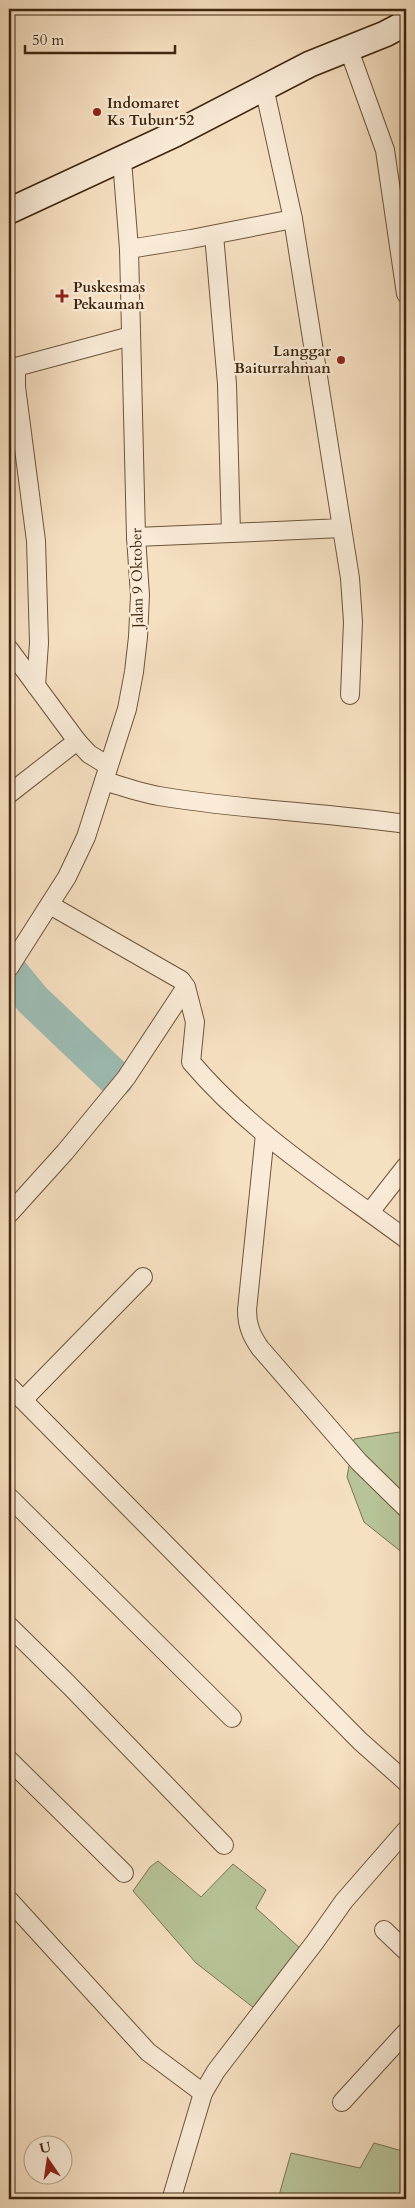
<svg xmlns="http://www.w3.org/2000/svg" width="415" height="2208" viewBox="0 0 415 2208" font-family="Cardo,serif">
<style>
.green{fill:#b7c398;stroke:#7b7453}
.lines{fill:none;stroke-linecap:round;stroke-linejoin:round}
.river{stroke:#9dbdb4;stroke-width:36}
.street-casing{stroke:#6d543b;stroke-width:20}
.secondary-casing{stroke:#3f260e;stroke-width:28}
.street{stroke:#f9ebd7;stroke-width:18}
.secondary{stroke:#f9ebd7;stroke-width:25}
.poi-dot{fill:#8f2418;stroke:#f9ebd7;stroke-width:2}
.labels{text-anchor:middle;stroke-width:4.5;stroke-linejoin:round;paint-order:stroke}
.poi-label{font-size:15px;font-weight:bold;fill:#3f260e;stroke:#f9ebd7;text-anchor:start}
.street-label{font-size:15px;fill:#3f260e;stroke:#f9ebd7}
</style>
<rect width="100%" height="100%" fill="#f6e0c2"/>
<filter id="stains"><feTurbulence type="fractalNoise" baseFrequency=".004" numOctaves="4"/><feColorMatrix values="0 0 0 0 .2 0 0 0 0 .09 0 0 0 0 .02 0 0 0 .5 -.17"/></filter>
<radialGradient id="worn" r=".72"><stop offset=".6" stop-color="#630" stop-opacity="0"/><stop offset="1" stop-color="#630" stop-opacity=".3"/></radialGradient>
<!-- green -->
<g class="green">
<path d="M 406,1431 L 406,1554 L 404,1554 L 364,1522 L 347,1477 L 354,1439 Z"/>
<path d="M 158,1861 L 201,1897 L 233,1864 L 266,1890 L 256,1908 L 302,1950 L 254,2008 L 196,1963 L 133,1891 L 150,1867 Z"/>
<path d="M 374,2143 L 406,2152 L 406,2199 L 278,2199 L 291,2153 L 360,2168 Z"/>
</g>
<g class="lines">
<!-- river -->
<path class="river" d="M 9,971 L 33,1000 L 116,1079"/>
<!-- street casing -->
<g class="street-casing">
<g id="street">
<path d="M 349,50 L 385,150 L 406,294"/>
<path d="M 129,249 L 191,239 L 293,219"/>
<path d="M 342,528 L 350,578 L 353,622 L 350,695"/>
<path d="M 231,533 L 342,528 L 293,219 L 264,87"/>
<path d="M 136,537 L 231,533 L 227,384 L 214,235"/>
<path d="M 9,649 L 77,741 L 89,754 L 107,765"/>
<path d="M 36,686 L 39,643 L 36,541 L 16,387 L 16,367 L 131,336"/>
<path d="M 104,781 C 122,786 141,793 159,796 C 241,810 324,812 406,824"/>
<path d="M 9,794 L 77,741"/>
<path d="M 50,905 L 181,980 L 186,987 L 195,1022 L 191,1062 C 251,1133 332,1184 406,1239"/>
<path d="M 9,968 L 67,877 L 86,837 L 127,709 L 134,672 L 138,637 L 140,595 L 136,537 L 129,249 L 122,160"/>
<path d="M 265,1134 L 247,1310 C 247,1325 251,1335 260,1348 L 359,1462 L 406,1508"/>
<path d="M 370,1212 L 406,1166"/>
<path d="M 9,1214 L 65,1152 L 126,1078 L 186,987"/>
<path d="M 9,1386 L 360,1741 L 406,1782"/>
<path d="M 23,1400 L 143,1277"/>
<path d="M 9,1497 L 232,1718"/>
<path d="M 9,1626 L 69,1685 L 224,1845"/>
<path d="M 9,1760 L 124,1873"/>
<path d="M 9,1900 L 148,2052 L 203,2093"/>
<path d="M 384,1930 L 406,1951"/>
<path d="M 342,2102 L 406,2032"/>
<path d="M 172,2197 L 203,2093 L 216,2071 L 315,1942 L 344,1901 L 406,1830"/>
</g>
</g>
<!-- secondary casing -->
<g class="secondary-casing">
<path id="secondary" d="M 9,211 L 175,134 L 310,64 L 385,34 L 406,23"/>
</g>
<!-- street -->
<use href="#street" class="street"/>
<!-- secondary -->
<use href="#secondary" class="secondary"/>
</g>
<!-- markers -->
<g class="poi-dot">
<circle cx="97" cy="112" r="5"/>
<path d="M59.5 288.5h5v5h5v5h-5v5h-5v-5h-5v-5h5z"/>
<circle cx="341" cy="360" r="5"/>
</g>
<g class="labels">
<!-- poi labels -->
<g class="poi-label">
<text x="107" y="108">Indomaret<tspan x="107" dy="17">Ks Tubun 52</tspan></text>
<text x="73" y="292">Puskesmas<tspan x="73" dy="17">Pekauman</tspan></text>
<text x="331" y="356" text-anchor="end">Langgar<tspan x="331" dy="17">Baiturrahman</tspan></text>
</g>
<!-- street labels -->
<g class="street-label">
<text transform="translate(137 578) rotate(-91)" y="5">Jalan 9 Oktober</text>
</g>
</g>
<!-- margin -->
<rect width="415" height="2208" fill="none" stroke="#f6e0c2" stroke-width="30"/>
<rect x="10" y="10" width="395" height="2188" fill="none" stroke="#3f260e" stroke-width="2.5"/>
<rect x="15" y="15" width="385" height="2178" fill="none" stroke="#3f260e"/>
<!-- north arrow -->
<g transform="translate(48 2160) rotate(347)"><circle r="24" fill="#f9ebd7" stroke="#af9c87"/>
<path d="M0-4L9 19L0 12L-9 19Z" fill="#8f2418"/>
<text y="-8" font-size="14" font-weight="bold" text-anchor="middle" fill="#3f260e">U</text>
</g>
<!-- scale -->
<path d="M25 45v8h150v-8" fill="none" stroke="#3f260e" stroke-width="2.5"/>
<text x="32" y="45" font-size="15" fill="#3f260e" stroke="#f9ebd7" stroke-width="4" paint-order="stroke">50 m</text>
<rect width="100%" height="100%" filter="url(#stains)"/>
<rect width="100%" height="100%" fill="url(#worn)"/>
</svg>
